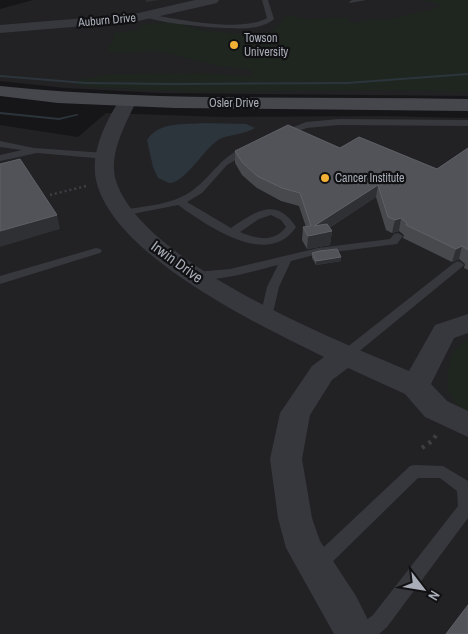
<svg xmlns="http://www.w3.org/2000/svg" width="468" height="634" viewBox="0 0 468 634" font-family="'Archivo Narrow',sans-serif">
<style>
.built{fill:#222225}
.green{fill:#1e261f}
.water{fill:#2c353c}
.lines{fill:none;stroke-linecap:round;stroke-linejoin:round}
.stream{fill:#2c353c;fill-rule:evenodd}
.path-far1{stroke:#3d3f44;stroke-width:2.5;stroke-dasharray:2 3;stroke-linecap:butt}
.path{stroke:#3d3f44;stroke-width:4.5;stroke-dasharray:3 5;stroke-linecap:butt}
.lane{fill:#37383d;fill-rule:evenodd}
.street{fill:#37383d;fill-rule:evenodd}
.secondary{fill:#45474d;fill-rule:evenodd}
.wall{fill:#47494d}
.shaded-wall{fill:#2f3033}
.building{fill:#525359;stroke:#5f6168}
.poi-dot{fill:#f2b134;stroke:#111113;stroke-width:2}
.labels{text-anchor:middle;stroke-width:4.5;stroke-linejoin:round;paint-order:stroke}
.far-street-label{font-size:12px;fill:#a8adb8;stroke:#111113}
.far-poi-label{font-size:12px;fill:#a8adb8;stroke:#111113;text-anchor:start}
.street-label{font-size:15px;fill:#a8adb8;stroke:#111113}
</style>
<rect width="100%" height="100%" fill="#161618"/>
<!-- built -->
<g class="built">
<path d="M 33,0 L 468,0 L 468,96 L 160,93 L 65,88 L 0,81 L 0,9 Z"/>
<path d="M 106,113 L 223,117 L 386,116 L 468,118 L 468,634 L 0,634 L 0,125 L 78,137 Z"/>
</g>
<!-- green -->
<g class="green">
<path d="M 423,0 L 468,0 L 468,92 L 390,90 L 195,92 L 86,87 L 77,85 L 79,80 L 112,74 L 209,73 L 250,77 L 254,72 L 246,69 L 218,66 L 157,51 L 120,53 L 107,52 L 113,40 L 114,33 L 137,30 L 141,25 L 172,22 L 205,31 L 253,35 L 275,31 L 274,27 L 281,25 L 282,19 L 287,15 L 306,19 L 346,17 L 349,22 L 356,23 L 369,19 L 385,20 L 434,9 L 441,5 Z"/>
<path d="M 468,340 L 468,413 C 460,408 455,404 451,396 C 445,385 448,360 455,350 C 458,346 464,343 468,340 Z"/>
</g>
<!-- water -->
<path class="water" d="M 204,123 L 246,124 L 255,128 C 243,135 229,134 218,140 C 204,149 184,184 169,183 C 166,182 161,179 158,178 L 153,167 L 147,140 C 159,121 185,125 204,123 Z"/>
<g class="lines">
<!-- stream -->
<g class="stream">
<path d="M 468,73 L 468,75 L 347,84 L 171,85 L 86,84 L 0,77 L 0,75 L 86,82 L 171,83 L 347,82 Z"/>
<path d="M 0,112 L 59,118 L 77,114 L 79,115 L 59,120 L 0,114 Z"/>
</g>
<!-- path-far1 -->
<path class="path-far1" d="M 50,195 L 86,186"/>
<!-- path -->
<path class="path" d="M 422,448 L 432,441 L 437,434"/>
<!-- lane -->
<g class="lane">
<path d="M 262,0 L 268,0 L 274,19 C 267,25 259,27 249,28 C 232,30 156,24 144,16 L 147,14 C 177,19 242,33 267,18 Z"/>
<path d="M 352,0 L 366,0 L 350,3 L 349,2 Z"/>
<path d="M 339,119 L 468,120 L 468,126 L 339,125 L 307,128 L 280,137 L 276,134 L 306,122 Z"/>
<path d="M 0,141 L 34,148 L 106,153 L 111,156 L 106,159 L 37,153 L 0,161 L 0,155 L 22,150 L 0,147 Z"/>
<path d="M 248,146 L 251,147 L 251,151 L 227,165 L 202,193 L 187,202 L 231,228 C 255,212 276,196 296,227 C 268,269 208,226 178,205 L 122,216 L 117,213 L 122,210 C 146,206 173,205 193,190 C 213,175 222,154 248,146 ZM 271,215 L 281,220 L 286,227 C 274,243 256,239 240,232 L 259,219 Z"/>
<path d="M 398,233 L 403,236 L 397,244 L 318,254 L 291,261 L 279,287 L 272,317 L 266,321 L 260,317 L 267,287 L 278,265 C 262,269 200,287 189,276 L 195,272 L 230,269 L 318,248 L 390,239 L 394,234 Z"/>
<path d="M 96,248 L 100,249 L 102,251 L 100,253 L 0,284 L 0,276 Z"/>
<path d="M 458,261 L 462,263 L 464,265 L 462,267 L 351,358 L 341,358 L 339,355 L 341,352 L 454,263 Z"/>
<path d="M 415,465 L 443,466 L 468,481 L 468,518 L 387,627 L 379,634 L 355,634 L 357,627 L 373,615 L 458,506 L 457,491 L 440,478 L 418,478 L 322,572 L 316,574 L 310,572 L 307,566 L 310,560 L 410,466 Z"/>
</g>
<!-- street -->
<g class="street">
<path d="M 195,0 L 219,0 L 217,3 L 134,22 L 0,33 L 0,25 L 134,14 Z"/>
<path d="M 127,97 L 133,98 L 136,102 C 125,125 108,155 116,181 C 143,263 333,339 409,371 L 435,325 L 468,314 L 468,333 L 454,338 L 431,384 L 447,401 L 468,411 L 468,437 L 425,417 L 405,394 L 348,368 L 332,380 L 310,415 L 302,459 L 312,518 L 320,541 L 356,596 L 375,634 L 334,634 L 286,548 L 278,518 L 270,459 L 280,413 L 312,366 L 324,357 C 259,325 113,256 96,180 C 90,153 106,120 121,98 Z"/>
</g>
<!-- secondary -->
<path class="secondary" d="M 0,86 C 156,102 312,96 468,99 L 468,111 L 175,108 L 58,103 L 0,96 Z"/>
</g>
<!-- wall -->
<g class="wall">
<path d="M 340,148 L 437,169 L 468,148 L 468,270 L 464,268 L 465,264 L 459,259 L 452,262 L 403,238 L 404,235 L 399,231 L 392,233 L 386,230 L 376,197 L 329,228 L 332,231 L 330,245 L 307,249 L 302,240 L 303,227 L 306,227 L 299,206 L 281,201 L 257,188 L 242,175 L 235,163 L 235,151 Z"/>
<path d="M 312,253 L 341,257 L 341,261 L 316,265 L 312,258 Z"/>
</g>
<!-- shaded-wall -->
<g class="shaded-wall">
<path d="M 146,0 L 159,0 L 146,2 Z"/>
<path d="M 378,185 L 376,197 L 321,233 L 332,231 L 330,245 L 307,249 L 308,236 L 314,226 Z"/>
<path d="M 57,215 L 60,229 L 0,247 L 0,231 Z"/>
<path d="M 401,218 L 399,231 L 392,233 L 395,220 Z"/>
<path d="M 462,246 L 459,259 L 452,262 L 456,249 Z"/>
<path d="M 341,257 L 341,261 L 316,265 L 316,261 Z"/>
</g>
<!-- building -->
<g class="building">
<path d="M 288,125 L 340,148 L 359,137 L 437,169 L 468,148 L 468,250 L 462,246 L 456,249 L 406,225 L 407,223 L 401,218 L 395,220 L 388,217 L 378,185 L 314,226 L 327,224 L 332,231 L 308,236 L 303,227 L 311,226 L 300,193 L 282,188 L 257,176 L 242,162 L 235,151 Z"/>
<path d="M 20,159 L 57,215 L 0,231 L 0,164 Z"/>
<path d="M 337,249 L 341,257 L 316,261 L 312,253 L 319,251 Z"/>
<path d="M 468,605 L 468,634 L 446,634 Z"/>
</g>
<!-- markers -->
<g class="poi-dot">
<circle cx="234" cy="45" r="5"/>
<circle cx="325" cy="178" r="5"/>
</g>
<g class="labels">
<!-- far-street labels -->
<g class="far-street-label">
<text transform="translate(107 20) rotate(-5)" y="4">Auburn Drive</text>
<text x="234" y="107">Osler Drive</text>
</g>
<!-- far-poi labels -->
<g class="far-poi-label">
<text x="244" y="42">Towson<tspan x="244" dy="14">University</tspan></text>
<text x="335" y="182">Cancer Institute</text>
</g>
<!-- street labels -->
<g class="street-label">
<text transform="translate(177 262) rotate(36)" y="5">Irwin Drive</text>
</g>
</g>
<!-- north arrow -->
<g transform="translate(423 589) rotate(121)" stroke="#111113" stroke-width="4" paint-order="stroke">
<path d="M0-4L9 19L0 12L-9 19Z" fill="#a8adb8"/>
<text y="-8" font-size="14" font-weight="bold" text-anchor="middle" fill="#a8adb8">N</text>
</g>
</svg>
